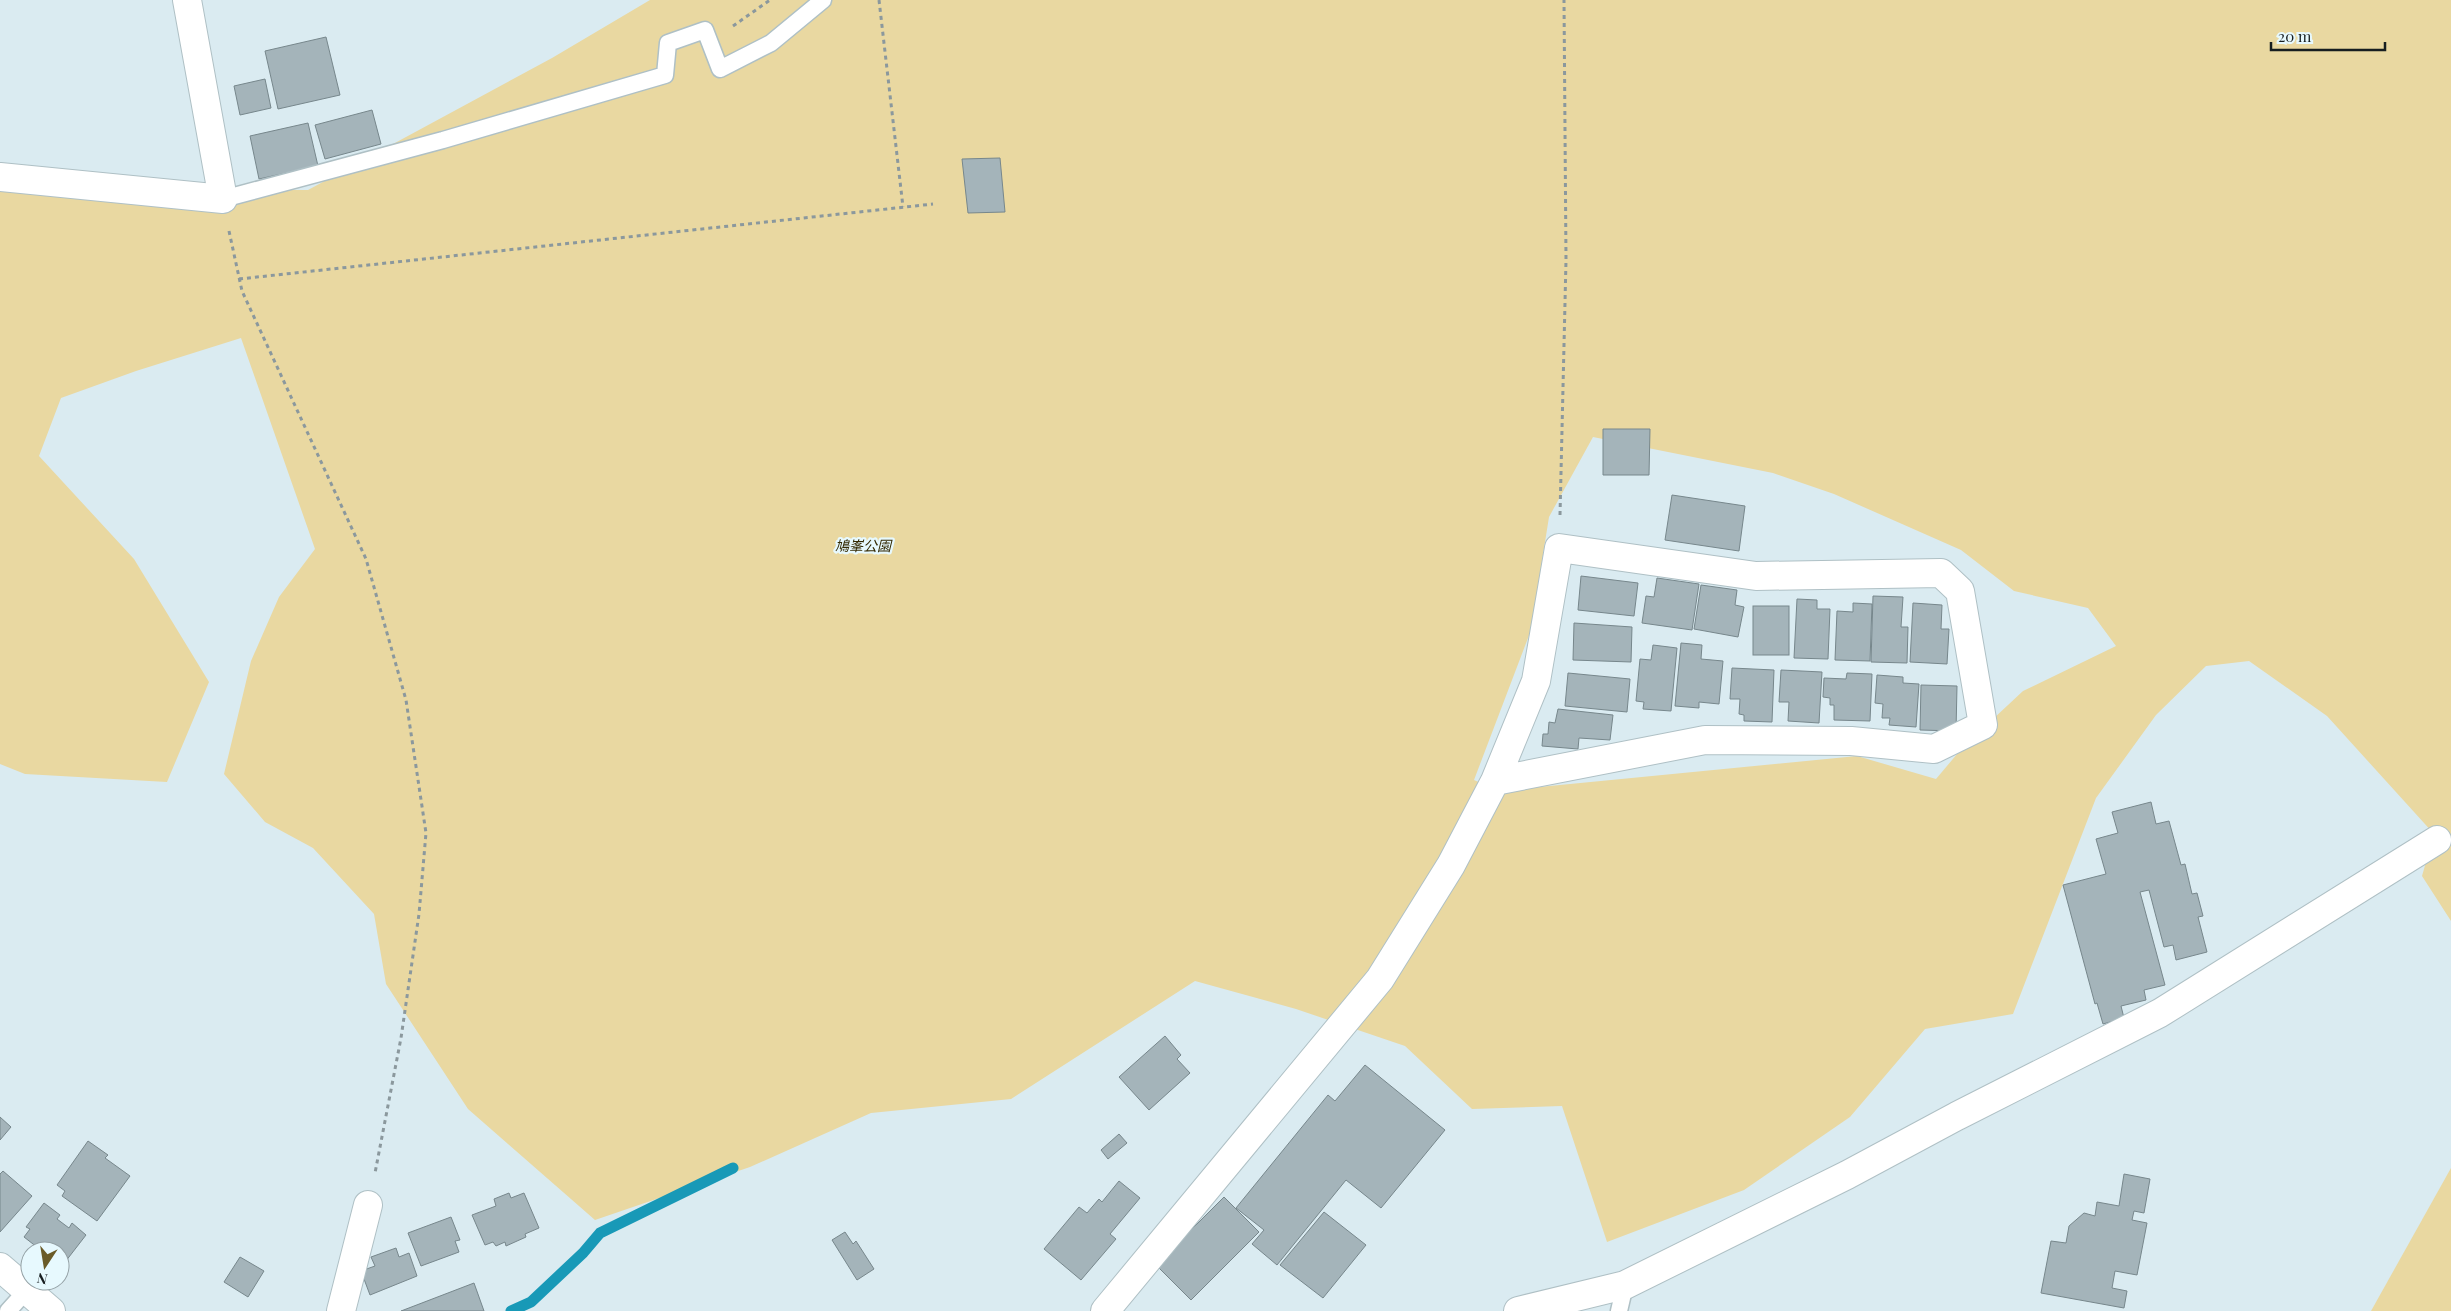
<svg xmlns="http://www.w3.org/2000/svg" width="2451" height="1311" viewBox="0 0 2451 1311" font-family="'Playfair Display','Noto Sans JP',serif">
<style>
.green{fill:#e9d8a1;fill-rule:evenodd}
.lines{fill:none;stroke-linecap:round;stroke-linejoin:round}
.stream{stroke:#1899b7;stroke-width:11}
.building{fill:#a4b4ba;stroke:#77878c}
.lane-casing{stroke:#afc0c5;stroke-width:19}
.street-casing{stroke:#afc0c5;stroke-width:30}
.path{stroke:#8b989d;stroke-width:3;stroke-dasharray:4 4;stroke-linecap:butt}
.lane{stroke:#fff;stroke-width:16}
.street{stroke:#fff;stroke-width:28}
.labels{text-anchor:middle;stroke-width:4.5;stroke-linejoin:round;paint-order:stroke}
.park-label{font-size:14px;font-style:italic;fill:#332902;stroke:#e7f9fe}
</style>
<rect width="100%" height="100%" fill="#daebf1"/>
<!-- green -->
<g class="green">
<path d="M 650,0 L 2451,0 L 2451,921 L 2422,876 L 2434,834 L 2327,716 L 2249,661 L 2206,666 L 2156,715 L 2096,798 L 2013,1014 L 1925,1029 L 1850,1117 L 1744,1190 L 1607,1242 L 1562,1106 L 1472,1109 L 1405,1046 L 1296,1009 L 1195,981 L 1011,1099 L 871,1113 L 750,1167 L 595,1220 L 468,1109 L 386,984 L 374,914 L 313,848 L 265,822 L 224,774 L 251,661 L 279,597 L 315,549 L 241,338 L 136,371 L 61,398 L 39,456 L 134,559 L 209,682 L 167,782 L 25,774 L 0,764 L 0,192 L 45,189 L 308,190 L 552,58 ZM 1593,437 L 1773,473 L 1834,494 L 1961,550 L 2014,591 L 2088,608 L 2116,646 L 2023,691 L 1963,747 L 1936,779 L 1857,756 L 1499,791 L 1474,780 L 1531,630 L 1549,517 Z"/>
<path d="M 2451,1168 L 2451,1311 L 2371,1311 Z"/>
</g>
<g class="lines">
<!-- stream -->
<path class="stream" d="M 511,1311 L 531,1302 L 583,1253 L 600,1233 L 733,1168"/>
</g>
<!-- building -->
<g class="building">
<path d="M 326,37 L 340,95 L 278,109 L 265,51 Z"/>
<path d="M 265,79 L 271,108 L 240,115 L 234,86 Z"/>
<path d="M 372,110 L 381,144 L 325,159 L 315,125 Z"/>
<path d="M 308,123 L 318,166 L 259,179 L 250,136 Z"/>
<path d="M 1000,158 L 1005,212 L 968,213 L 962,159 Z"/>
<path d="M 1603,429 L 1650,429 L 1649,475 L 1603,475 Z"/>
<path d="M 1672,495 L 1745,506 L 1739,551 L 1665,540 Z"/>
<path d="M 1581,576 L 1638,583 L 1634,616 L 1578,610 Z"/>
<path d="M 1657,578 L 1699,584 L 1692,630 L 1642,623 L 1646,596 L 1654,597 Z"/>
<path d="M 1701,585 L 1737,590 L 1735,605 L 1744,607 L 1738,637 L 1694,629 Z"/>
<path d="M 1873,596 L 1903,597 L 1901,627 L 1908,627 L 1907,663 L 1871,662 Z"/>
<path d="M 1797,599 L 1817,600 L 1817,609 L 1830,609 L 1828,659 L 1794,658 Z"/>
<path d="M 1853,603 L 1872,604 L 1870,661 L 1835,660 L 1837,611 L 1853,612 Z"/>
<path d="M 1913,603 L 1942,605 L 1941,629 L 1949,629 L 1947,664 L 1910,662 Z"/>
<rect x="1753" y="606" width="36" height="49"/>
<path d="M 1574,623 L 1632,627 L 1631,662 L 1573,660 Z"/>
<path d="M 1681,643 L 1702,645 L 1701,659 L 1723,661 L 1719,704 L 1699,702 L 1699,708 L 1675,706 Z"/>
<path d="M 1653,645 L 1677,648 L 1671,711 L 1643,709 L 1644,702 L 1636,701 L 1640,659 L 1651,660 Z"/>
<path d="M 1732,668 L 1774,670 L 1772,722 L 1744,721 L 1744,715 L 1739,714 L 1740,699 L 1730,699 Z"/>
<path d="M 1781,670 L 1822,672 L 1819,723 L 1788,721 L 1789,702 L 1779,702 Z"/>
<path d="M 1568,673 L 1630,679 L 1627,712 L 1565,706 Z"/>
<path d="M 1847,673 L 1872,674 L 1870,721 L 1834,720 L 1834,705 L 1830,705 L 1830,698 L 1823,697 L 1824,678 L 1846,679 Z"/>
<path d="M 1877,675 L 1903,677 L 1903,683 L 1919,684 L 1916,727 L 1889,725 L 1890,718 L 1882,718 L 1883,704 L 1875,703 Z"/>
<path d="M 1921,685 L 1957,686 L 1956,731 L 1920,730 Z"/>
<path d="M 1558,709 L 1613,715 L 1610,740 L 1579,738 L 1578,749 L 1542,746 L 1543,734 L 1548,734 L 1549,722 L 1555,723 Z"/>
<path d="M 2151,802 L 2156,824 L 2169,821 L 2181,865 L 2185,864 L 2192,894 L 2197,893 L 2203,916 L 2198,917 L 2207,952 L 2176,960 L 2173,945 L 2164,947 L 2149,890 L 2140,892 L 2165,985 L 2144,990 L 2146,1000 L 2121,1006 L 2124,1018 L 2103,1024 L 2097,1003 L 2095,1004 L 2063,885 L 2106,874 L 2096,839 L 2118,833 L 2112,812 Z"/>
<path d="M 1165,1036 L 1181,1055 L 1177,1059 L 1190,1073 L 1149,1110 L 1119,1077 Z"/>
<path d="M 1365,1065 L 1445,1130 L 1381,1208 L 1346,1180 L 1277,1265 L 1252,1244 L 1264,1230 L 1236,1208 L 1328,1095 L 1335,1101 Z"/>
<path d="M 0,1117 L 11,1127 L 0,1140 Z"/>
<path d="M 1119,1134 L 1127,1143 L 1108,1159 L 1101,1150 Z"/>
<path d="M 88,1141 L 108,1155 L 105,1158 L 130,1176 L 97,1221 L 62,1196 L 65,1191 L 57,1185 Z"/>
<path d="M 3,1171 L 32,1196 L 0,1232 L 0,1174 Z"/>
<path d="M 2124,1174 L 2150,1179 L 2144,1213 L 2134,1211 L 2132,1220 L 2147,1223 L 2137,1275 L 2115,1271 L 2112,1288 L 2127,1291 L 2124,1308 L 2041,1293 L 2051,1241 L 2066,1243 L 2069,1226 L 2084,1213 L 2095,1216 L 2097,1202 L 2119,1206 Z"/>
<path d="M 1119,1181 L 1140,1198 L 1110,1234 L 1116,1239 L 1081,1280 L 1044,1249 L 1079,1207 L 1087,1213 L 1099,1199 L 1102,1202 Z"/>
<path d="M 509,1193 L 511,1198 L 524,1193 L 539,1228 L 525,1234 L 526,1237 L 506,1246 L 505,1242 L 496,1246 L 493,1242 L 485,1245 L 472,1215 L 496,1206 L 494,1199 Z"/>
<path d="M 1224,1197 L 1259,1232 L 1191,1300 L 1156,1265 Z"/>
<path d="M 44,1203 L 60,1215 L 57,1219 L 69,1228 L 72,1223 L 86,1235 L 62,1266 L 60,1265 L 60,1251 L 42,1251 L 24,1237 L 30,1229 L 26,1227 Z"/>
<path d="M 1324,1212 L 1366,1245 L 1323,1298 L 1280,1265 Z"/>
<path d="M 451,1217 L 460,1240 L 455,1241 L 459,1252 L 421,1266 L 408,1233 Z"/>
<path d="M 845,1232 L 853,1244 L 856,1241 L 874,1269 L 857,1280 L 832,1240 Z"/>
<path d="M 396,1248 L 399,1257 L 409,1253 L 417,1276 L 370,1295 L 361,1271 L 375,1266 L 371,1257 Z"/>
<path d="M 240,1257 L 264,1271 L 248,1297 L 224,1282 Z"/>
<path d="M 474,1283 L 484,1311 L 401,1311 Z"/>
</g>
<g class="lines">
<!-- lane casing -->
<g class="lane-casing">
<g id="lane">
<path d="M 223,199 L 443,140 L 665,75 L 668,43 L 705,30 L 720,69 L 771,43 L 823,0"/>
<path d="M 8,1311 L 26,1291"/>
<path d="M 1619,1311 L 1625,1285"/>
</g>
</g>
<!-- street casing -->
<g class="street-casing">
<g id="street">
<path d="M 0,177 L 223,199 L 187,0"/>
<path d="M 0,1267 L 51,1311"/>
<path d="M 341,1311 L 368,1205"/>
<path d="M 1105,1311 L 1380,979 L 1451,865 L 1495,781 L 1705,740 L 1851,741 L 1934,749 L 1983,725 L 1960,591 L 1941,573 L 1756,576 L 1559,548 L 1536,681 L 1495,781"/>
<path d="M 1518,1311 L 1625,1285 L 1847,1175 L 1957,1116 L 2160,1013 L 2437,840"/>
</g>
</g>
<!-- path -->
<g class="path">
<path d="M 879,0 L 903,207"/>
<path d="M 733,26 L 770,0"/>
<path d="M 229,231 L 242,291 L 366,559 L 406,700 L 426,833 L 419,914 L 401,1038 L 375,1173"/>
<path d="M 239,279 L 933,204"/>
<path d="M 1560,515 L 1566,260 L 1564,0"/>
</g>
<!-- lane -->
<use href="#lane" class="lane"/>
<!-- street -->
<use href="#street" class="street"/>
</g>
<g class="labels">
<!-- park labels -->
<g class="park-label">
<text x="863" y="551">鳩峯公園</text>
</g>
</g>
<!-- north arrow -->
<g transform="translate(45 1266) rotate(192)"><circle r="24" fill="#e7f9fe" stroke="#94a1a5"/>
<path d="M0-4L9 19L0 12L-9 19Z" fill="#6a5b28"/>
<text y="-8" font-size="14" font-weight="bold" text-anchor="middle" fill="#171e20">N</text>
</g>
<!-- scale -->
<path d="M2271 42v8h114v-8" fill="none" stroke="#171e20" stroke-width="2.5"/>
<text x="2278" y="42" font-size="15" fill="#171e20" stroke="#e7f9fe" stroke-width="4" paint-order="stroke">20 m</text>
</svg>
